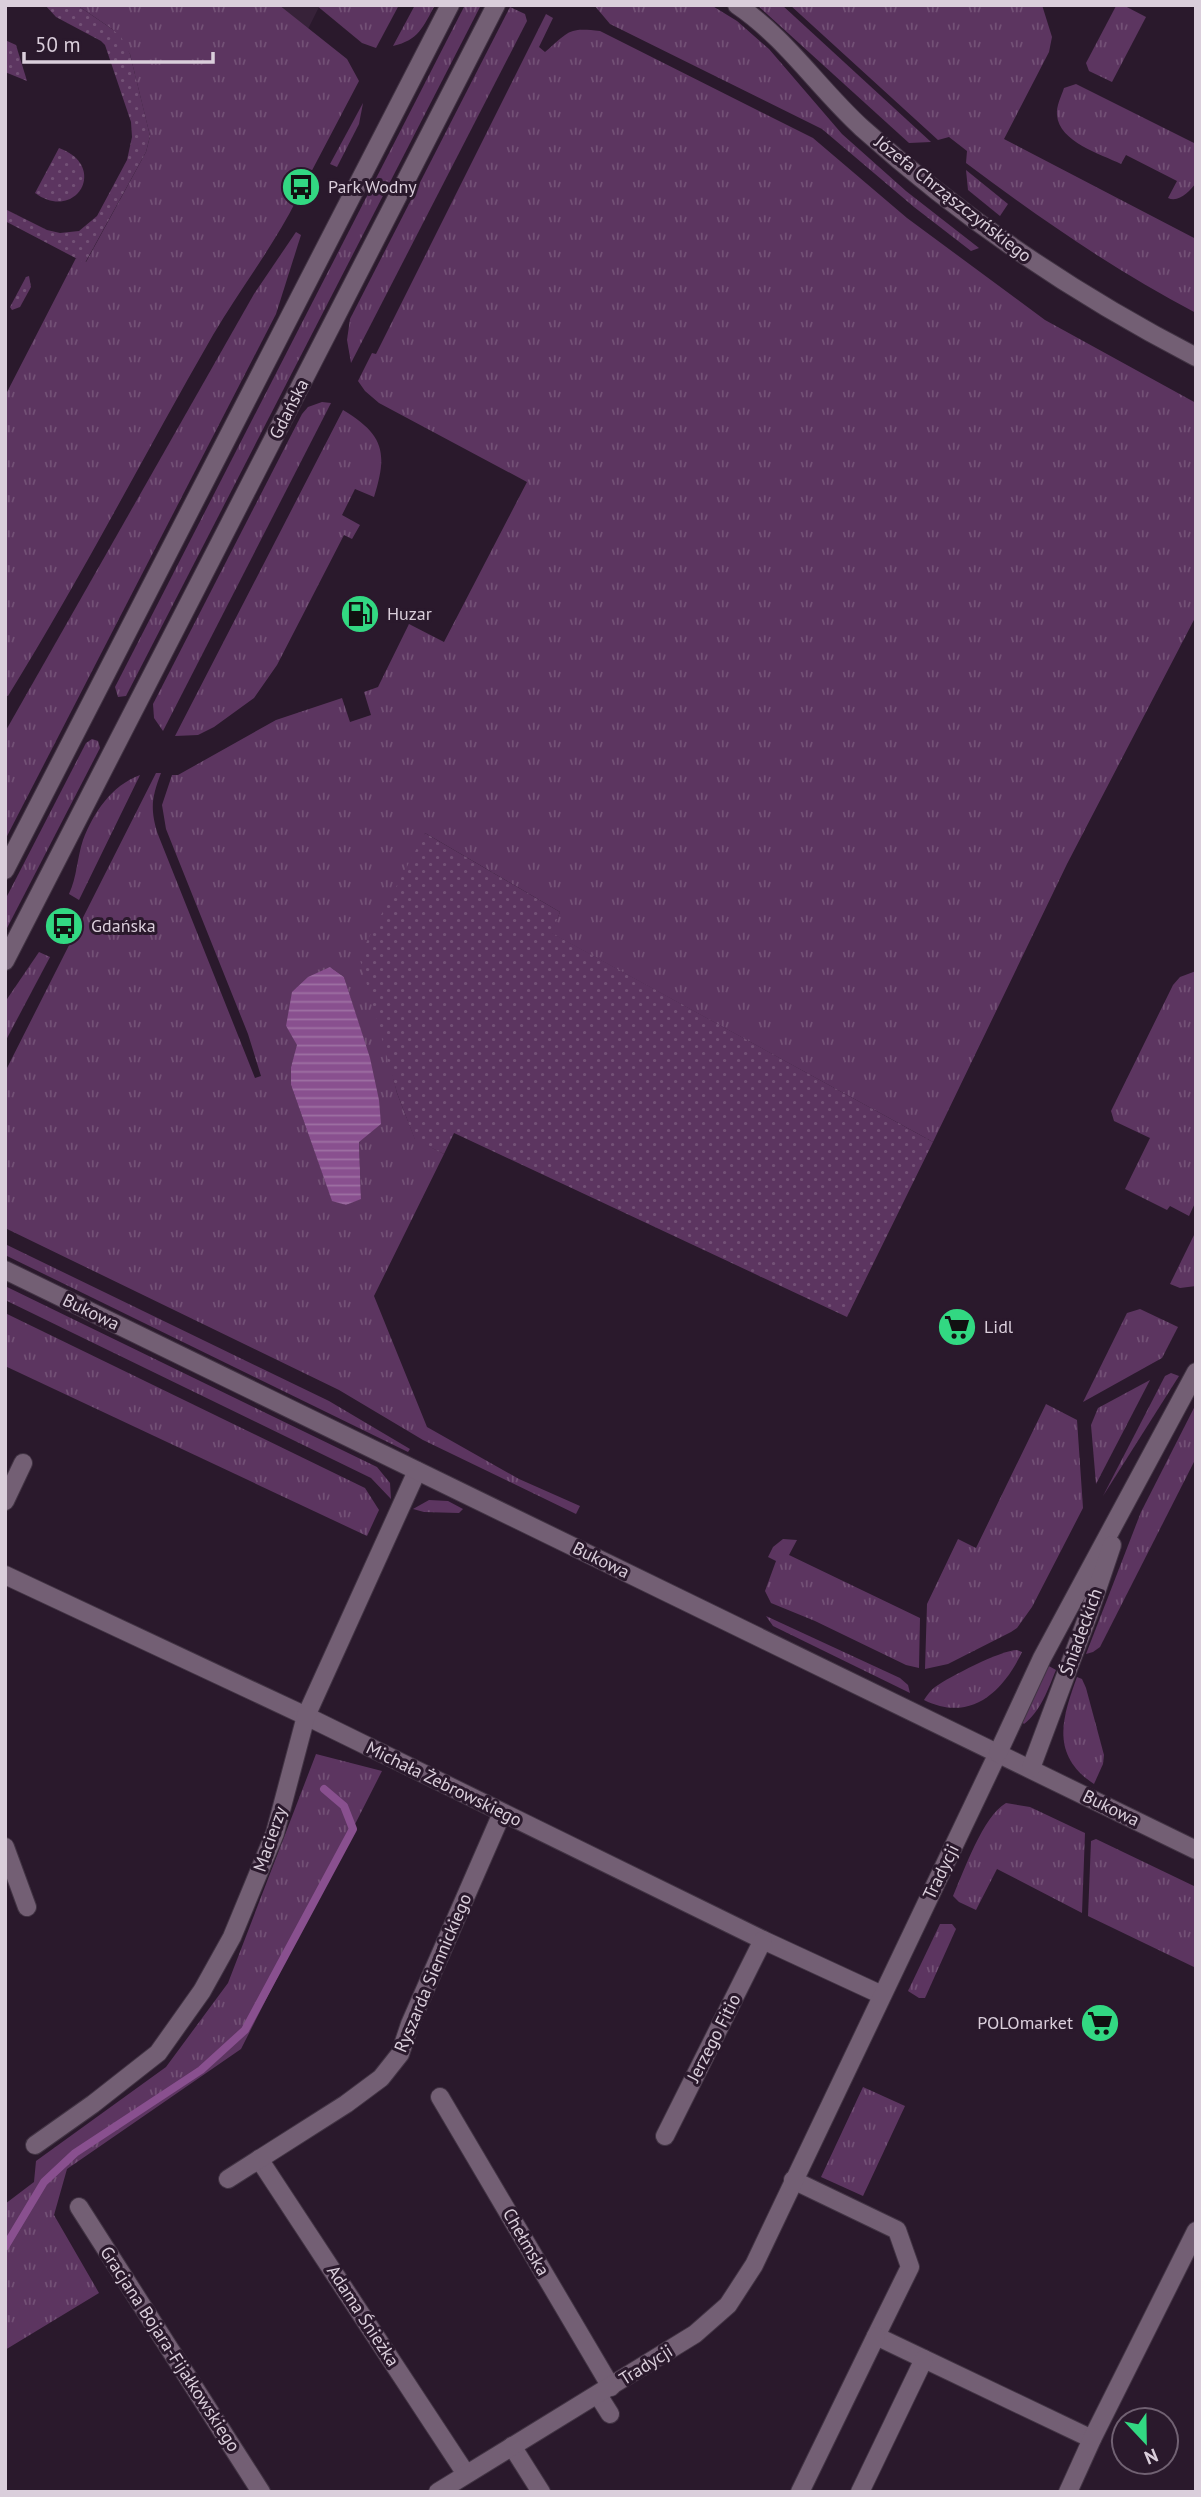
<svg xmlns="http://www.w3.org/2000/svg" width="1201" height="2497" viewBox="0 0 1201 2497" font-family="'PT Sans',sans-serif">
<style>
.built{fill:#372239}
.grass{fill:url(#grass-tufts);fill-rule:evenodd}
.garden{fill:url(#garden-dots)}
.water{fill:url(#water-rules)}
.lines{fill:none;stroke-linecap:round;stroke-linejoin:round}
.stream{stroke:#89508f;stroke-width:8}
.street-casing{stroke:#423444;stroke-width:20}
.secondary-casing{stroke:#423444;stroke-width:20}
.street{stroke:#735f74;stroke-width:18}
.secondary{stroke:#735f74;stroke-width:18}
.labels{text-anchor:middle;stroke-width:6;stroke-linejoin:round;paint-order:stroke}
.poi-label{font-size:18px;fill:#dacedb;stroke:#2a192c;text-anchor:start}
.street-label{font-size:18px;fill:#dacedb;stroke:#2a192c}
</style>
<defs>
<pattern id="grass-tufts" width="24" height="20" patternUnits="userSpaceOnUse" patternTransform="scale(1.75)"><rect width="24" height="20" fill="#5c3560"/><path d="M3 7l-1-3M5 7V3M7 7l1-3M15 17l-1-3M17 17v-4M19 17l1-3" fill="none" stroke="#735176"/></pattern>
<pattern id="garden-dots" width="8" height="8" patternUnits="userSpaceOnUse" patternTransform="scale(1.75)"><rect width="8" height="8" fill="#5c3560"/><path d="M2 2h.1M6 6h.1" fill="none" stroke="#735176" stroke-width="1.8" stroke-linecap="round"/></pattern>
<pattern id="water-rules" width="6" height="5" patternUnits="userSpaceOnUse" patternTransform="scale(1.75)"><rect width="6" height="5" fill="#89508f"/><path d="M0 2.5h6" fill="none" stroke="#9e70a3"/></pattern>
</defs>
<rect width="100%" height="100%" fill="#2a192c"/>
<!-- built -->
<path class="built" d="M 261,5 L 320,5 L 308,29 Z"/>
<!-- grass -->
<g class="grass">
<path d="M 77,5 L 279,5 L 347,59 L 359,81 L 308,178 L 301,175 L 290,195 L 297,199 C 273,247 240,289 213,335 C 144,455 81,578 8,696 L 5,695 L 5,396 L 76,258 L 86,262 L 146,152 L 150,136 L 130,54 L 112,29 Z"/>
<path d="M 316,5 L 399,5 L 376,48 L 362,43 Z"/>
<path d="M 415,5 L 435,5 C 423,27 419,40 393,46 Z"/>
<path d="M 465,5 L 481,5 L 126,696 L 118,697 L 115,687 Z"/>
<path d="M 594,5 L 711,5 L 737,21 L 769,49 L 842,134 L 906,191 L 979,248 L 971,251 L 914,207 L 822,129 L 610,24 Z"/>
<path d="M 757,5 L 782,5 L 931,142 L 909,143 Z"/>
<path d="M 790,5 L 1042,5 L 1052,37 L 1049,52 L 1004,139 L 1196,239 L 1196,313 C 1114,270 1039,218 966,163 L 967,151 L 949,137 L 938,140 Z"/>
<path d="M 1123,5 L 1146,17 L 1112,82 L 1089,71 L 1086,63 L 1116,6 Z"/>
<path d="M 510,7 L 525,14 L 527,21 L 351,363 L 347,340 L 350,319 Z"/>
<path d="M 546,14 L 553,18 L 539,47 L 545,52 C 569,32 567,27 600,31 L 813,138 L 907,218 L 1045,320 L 1196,403 L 1196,616 L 1067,864 L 933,1142 L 551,933 L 560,912 L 425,833 L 383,1035 L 397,1093 L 415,1139 L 444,1154 L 374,1296 L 427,1427 L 519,1479 L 580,1506 L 576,1514 L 423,1440 L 339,1390 L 5,1228 L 5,1072 L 156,773 L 161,773 C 152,797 150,807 157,832 L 255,1078 L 261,1076 L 248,1034 L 166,829 L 162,805 L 172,775 L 178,775 L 276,720 L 342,698 L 350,722 L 371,715 L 364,692 L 378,687 L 409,624 L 444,642 L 527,482 L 379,403 L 365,391 L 358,381 L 372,353 L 376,354 ZM 330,967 L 344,977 L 364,1041 L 359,1142 L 361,1198 L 346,1205 L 332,1200 L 291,1085 L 291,1067 L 298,1045 L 286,1026 Z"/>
<path d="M 1076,84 L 1196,144 L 1196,183 C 1190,191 1179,203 1168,198 L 1177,181 L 1126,155 L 1121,164 C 1101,154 1059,142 1057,115 C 1056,106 1061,97 1064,88 Z"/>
<path d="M 363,103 L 359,124 L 337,167 L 330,164 Z"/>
<path d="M 966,170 L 1008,204 L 1000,216 L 968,190 Z"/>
<path d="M 296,232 L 301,235 L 276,314 L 5,840 L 5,732 L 254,294 Z"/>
<path d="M 322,402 L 331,403 L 163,731 L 154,718 L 153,704 L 302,414 L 308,407 Z"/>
<path d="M 343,410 C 384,435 388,452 374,497 L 355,489 L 342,515 L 360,525 L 352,539 L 344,535 L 277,665 L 254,698 L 214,727 L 198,735 L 175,736 Z"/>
<path d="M 92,739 L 98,741 L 100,748 L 5,932 L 5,900 L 86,743 Z"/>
<path d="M 140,775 L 79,900 L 69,894 C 77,877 77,858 83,840 C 94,812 111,786 140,775 Z"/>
<path d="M 39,952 L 50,957 L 5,1042 L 5,1002 Z"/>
<path d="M 1196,971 L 1196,1201 L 1189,1216 L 1170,1206 L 1167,1210 L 1125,1189 L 1150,1138 L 1114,1121 L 1111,1111 L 1173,985 L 1180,977 Z"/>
<path d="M 1196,1231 L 1196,1286 L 1180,1288 L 1170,1284 Z"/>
<path d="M 5,1244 L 329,1401 L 410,1449 L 408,1452 L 5,1255 Z"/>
<path d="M 5,1286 L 377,1467 L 390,1483 L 391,1499 L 371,1478 L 5,1300 Z"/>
<path d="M 1140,1309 L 1178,1327 L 1162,1358 L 1083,1402 L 1127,1313 Z"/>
<path d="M 5,1313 L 365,1488 L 379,1510 L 367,1536 L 5,1366 Z"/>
<path d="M 1171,1373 L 1179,1376 L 1103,1496 L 1165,1376 Z"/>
<path d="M 1150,1380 L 1096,1484 L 1091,1425 L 1098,1408 Z"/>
<path d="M 1046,1404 L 1077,1420 L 1083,1508 L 1032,1607 L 1017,1628 L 1011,1632 L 948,1664 L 925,1669 L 927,1604 L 958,1539 L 976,1548 Z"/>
<path d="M 1196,1404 L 1196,1458 L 1100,1647 L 1093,1652 L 1086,1654 L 1141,1512 Z"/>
<path d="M 429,1500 L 448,1501 L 463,1509 L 459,1513 L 424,1512 L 413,1509 Z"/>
<path d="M 783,1539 L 797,1540 L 789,1555 L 920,1618 L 919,1668 L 906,1665 L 815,1621 L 771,1603 L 765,1591 L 776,1561 L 768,1557 L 773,1547 Z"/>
<path d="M 766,1616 L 900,1678 L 908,1685 L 910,1693 L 773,1626 Z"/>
<path d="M 1017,1650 L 1022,1652 C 1003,1692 970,1723 924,1700 C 927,1695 930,1691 935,1687 C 949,1677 1001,1650 1017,1650 Z"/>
<path d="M 1047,1665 L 1056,1670 C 1048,1689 1041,1711 1024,1724 L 1021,1721 Z"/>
<path d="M 1077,1677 L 1082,1679 L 1086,1688 L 1104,1755 L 1103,1764 L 1094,1784 C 1050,1755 1062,1718 1077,1677 Z"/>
<path d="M 316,1754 L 382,1771 L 241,2049 L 67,2169 L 54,2215 L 99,2293 L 5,2350 L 5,2204 L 34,2182 L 36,2161 L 166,2067 L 228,1983 Z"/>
<path d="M 1006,1803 L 1030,1807 L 1085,1833 L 1082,1913 L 997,1869 L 976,1910 L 959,1902 L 953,1896 C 964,1871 983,1816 1006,1803 Z"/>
<path d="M 1096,1839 L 1196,1887 L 1196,1968 L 1088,1916 L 1091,1841 Z"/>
<path d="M 940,1924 L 952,1924 L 956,1929 L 925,1998 L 919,1998 L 908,1991 Z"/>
<path d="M 863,2087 L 905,2106 L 863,2196 L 821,2177 Z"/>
</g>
<!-- garden -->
<g class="garden">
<path d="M 45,5 L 77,5 L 112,29 L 121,37 L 130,54 L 146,119 L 150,136 L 146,152 L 85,263 L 5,221 L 5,209 L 47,230 L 60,233 L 79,231 L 97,216 L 127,160 L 132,137 L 131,122 L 105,45 L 101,41 L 56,17 Z"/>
<path d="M 5,40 L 16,45 L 27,81 L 5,72 Z"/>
<path d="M 59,148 C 109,166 76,223 35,193 Z"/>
<path d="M 29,276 L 31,287 L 20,307 L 12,310 L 10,307 L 26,277 Z"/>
<path d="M 425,833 L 560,912 L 552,933 L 933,1142 L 847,1317 L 454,1133 L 444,1154 L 415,1140 L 397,1093 L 359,956 Z"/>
</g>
<!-- water -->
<path class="water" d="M 330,967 L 344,977 L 370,1058 L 379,1100 L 381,1124 L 359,1142 L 361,1199 L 346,1205 L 332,1201 L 291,1085 L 291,1067 L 297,1045 L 286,1026 L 292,992 L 308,977 Z"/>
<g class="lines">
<!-- stream -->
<path class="stream" d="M 5,2247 L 44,2182 L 75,2153 L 201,2070 L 245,2030 L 353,1829 L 344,1806 L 324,1789"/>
<!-- street casing -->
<g class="street-casing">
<g id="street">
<path d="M 737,5 C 786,38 819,89 862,128 C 963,219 1076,295 1196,357"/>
<path d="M 5,1501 L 23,1463"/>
<path d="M 5,1575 L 306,1716 L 763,1940 L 882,1995"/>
<path d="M 5,1847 L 27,1907"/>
<path d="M 440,2097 L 611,2387"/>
<path d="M 665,2136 L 763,1940"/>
<path d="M 35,2145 L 93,2104 L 158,2053 L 202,1991 L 232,1937 L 275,1833 L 306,1716 L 417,1471"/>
<path d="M 259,2159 L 466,2474"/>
<path d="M 228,2179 L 346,2104 L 381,2078 L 400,2054 L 410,2024 L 502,1813"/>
<path d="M 793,2180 L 897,2230 L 910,2267 L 876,2336 L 1092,2439"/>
<path d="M 79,2207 L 261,2492"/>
<path d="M 598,2395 L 610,2414"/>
<path d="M 512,2446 L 541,2492"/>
<path d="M 438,2492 L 695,2334 L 728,2305 L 754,2265 L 998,1753"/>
<path d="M 800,2492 L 876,2336"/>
<path d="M 860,2492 L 924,2359"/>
<path d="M 1068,2492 L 1092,2439 L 1196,2231"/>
</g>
</g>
<!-- secondary casing -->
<g class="secondary-casing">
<g id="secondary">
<path d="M 5,870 L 450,5"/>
<path d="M 5,961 L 496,5"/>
<path d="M 5,1270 L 1196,1850"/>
<path d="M 998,1753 L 1042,1658 L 1196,1372"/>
<path d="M 1031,1768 L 1089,1613 L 1112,1545"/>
</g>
</g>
<!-- street -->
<use href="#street" class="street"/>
<!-- secondary -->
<use href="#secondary" class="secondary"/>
</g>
<!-- icons -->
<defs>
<g id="bus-disc" transform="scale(2.0125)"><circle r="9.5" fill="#32d882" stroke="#2a192c"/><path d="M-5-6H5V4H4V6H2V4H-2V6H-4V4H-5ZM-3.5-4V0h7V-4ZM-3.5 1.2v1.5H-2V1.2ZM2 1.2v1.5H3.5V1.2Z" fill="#111"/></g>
<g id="fuel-disc" transform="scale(2.0125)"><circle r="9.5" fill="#32d882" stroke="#2a192c"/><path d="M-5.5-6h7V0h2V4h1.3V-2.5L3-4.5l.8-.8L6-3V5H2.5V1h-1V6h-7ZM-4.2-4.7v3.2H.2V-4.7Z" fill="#111"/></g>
<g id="supermarket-disc" transform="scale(2.0125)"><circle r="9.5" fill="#32d882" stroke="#2a192c"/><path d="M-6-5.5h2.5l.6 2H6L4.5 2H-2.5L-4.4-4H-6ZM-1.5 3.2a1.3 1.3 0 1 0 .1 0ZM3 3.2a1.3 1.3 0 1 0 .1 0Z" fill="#111"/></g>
</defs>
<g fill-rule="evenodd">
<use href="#bus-disc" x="301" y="187"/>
<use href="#fuel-disc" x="360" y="614"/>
<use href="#bus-disc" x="64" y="926"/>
<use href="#supermarket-disc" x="957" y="1327"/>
<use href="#supermarket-disc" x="1100" y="2023"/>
</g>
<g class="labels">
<!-- poi labels -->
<g class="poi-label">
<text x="328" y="193">Park Wodny</text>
<text x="387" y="620">Huzar</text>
<text x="91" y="932">Gdańska</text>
<text x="984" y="1333">Lidl</text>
<text x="1073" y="2029" text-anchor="end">POLOmarket</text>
</g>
<!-- street labels -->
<g class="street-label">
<text transform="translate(953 199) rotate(38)" y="6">Józefa Chrząszczyńskiego</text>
<text transform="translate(289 409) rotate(-63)" y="6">Gdańska</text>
<text transform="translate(91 1312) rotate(26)" y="6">Bukowa</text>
<text transform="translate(601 1560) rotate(26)" y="6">Bukowa</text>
<text transform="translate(1081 1632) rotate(-70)" y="6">Śniadeckich</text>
<text transform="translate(444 1784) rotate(26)" y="6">Michała Żebrowskiego</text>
<text transform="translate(1111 1808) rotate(26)" y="6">Bukowa</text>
<text transform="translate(270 1839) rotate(-71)" y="6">Macierzy</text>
<text transform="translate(941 1872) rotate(-64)" y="6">Tradycji</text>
<text transform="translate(433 1973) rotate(-67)" y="6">Ryszarda Siennickiego</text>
<text transform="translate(714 2038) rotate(-63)" y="6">Jerzego Fitio</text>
<text transform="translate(526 2242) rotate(60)" y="6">Chełmska</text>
<text transform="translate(363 2316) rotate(57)" y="6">Adama Śnieżka</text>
<text transform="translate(170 2349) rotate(57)" y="6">Gracjana Bojara-Fijałkowskiego</text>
<text transform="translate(646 2365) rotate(-32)" y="6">Tradycji</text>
</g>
</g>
<!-- border -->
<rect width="1201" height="2497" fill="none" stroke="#dacedb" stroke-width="14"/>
<!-- north arrow -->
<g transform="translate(1145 2441) rotate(158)"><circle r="33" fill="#2a192c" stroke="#706172" stroke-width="2"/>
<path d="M0-5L12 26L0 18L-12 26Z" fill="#32d882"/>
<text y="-10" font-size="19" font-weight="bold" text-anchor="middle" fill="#dacedb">N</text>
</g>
<!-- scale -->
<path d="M24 52v10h189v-10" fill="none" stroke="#dacedb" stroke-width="3.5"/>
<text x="35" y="52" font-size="21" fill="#dacedb" stroke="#2a192c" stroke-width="5" paint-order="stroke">50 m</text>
</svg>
